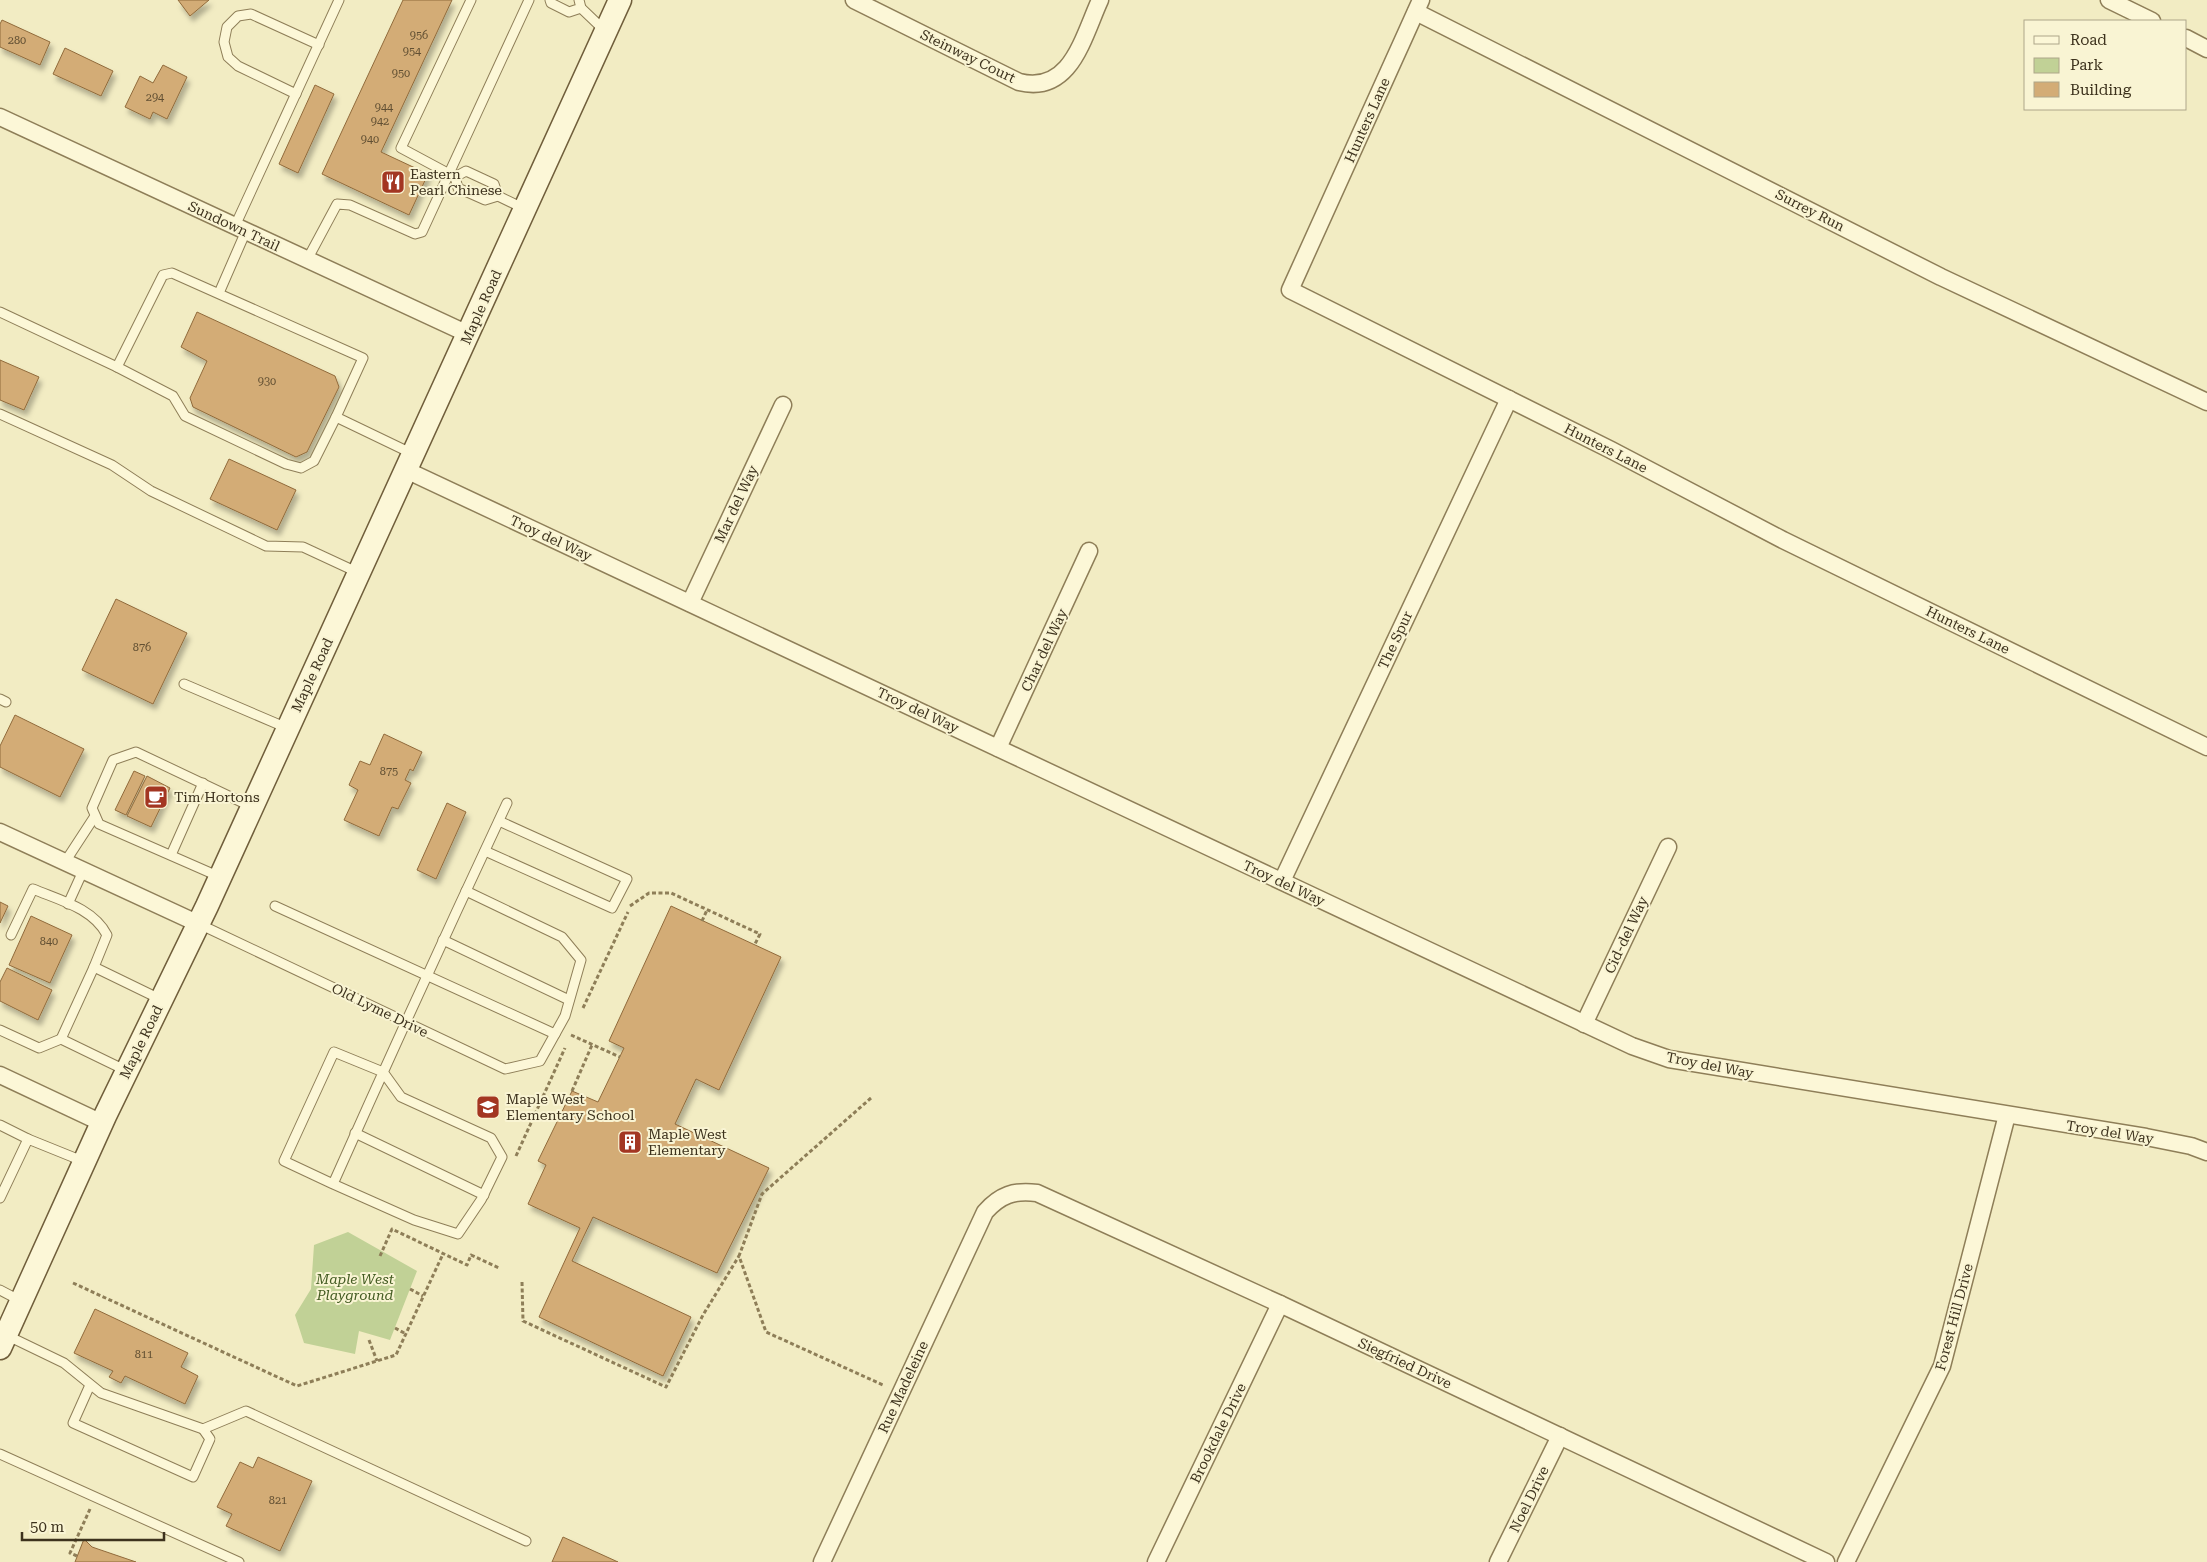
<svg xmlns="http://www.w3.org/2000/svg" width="2207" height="1562" viewBox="0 0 2207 1562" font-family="'Roboto Serif',serif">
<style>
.green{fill:#c1d196}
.building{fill:#d3ac76;stroke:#906a3b;filter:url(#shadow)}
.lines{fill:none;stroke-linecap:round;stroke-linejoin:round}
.service-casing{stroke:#8e7e58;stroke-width:11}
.minor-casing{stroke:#8e7e58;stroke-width:19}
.secondary-casing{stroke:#705e3b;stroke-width:25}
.path{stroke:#8e7e58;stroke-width:3;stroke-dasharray:4 2.5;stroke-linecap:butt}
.service{stroke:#fcf7d7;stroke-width:9}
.minor{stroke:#fcf7d7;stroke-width:16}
.secondary{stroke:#fcf7d7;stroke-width:22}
.labels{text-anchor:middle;stroke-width:4;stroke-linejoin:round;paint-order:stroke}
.number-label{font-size:11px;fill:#625033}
.street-label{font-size:14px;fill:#3d321d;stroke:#f9f4d3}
.poi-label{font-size:14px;fill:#3d321d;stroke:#f9f4d3;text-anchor:start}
.park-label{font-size:14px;font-style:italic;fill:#435b22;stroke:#f9f4d3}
</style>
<defs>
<filter id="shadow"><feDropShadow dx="3" dy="5.5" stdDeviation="2.5" flood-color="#0004"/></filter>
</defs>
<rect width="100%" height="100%" fill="#f2ecc3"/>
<!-- green -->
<path class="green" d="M 348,1232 L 417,1271 L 390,1340 L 359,1331 L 355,1354 L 304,1343 L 295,1315 L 311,1289 L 314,1245 Z"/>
<!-- building -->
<g class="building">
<path d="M 178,0 L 209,0 L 190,16 Z"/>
<path d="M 403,0 L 452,0 L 381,152 L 428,174 L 409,215 L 322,174 Z"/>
<path d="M 2,20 L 50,42 L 40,65 L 0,47 L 0,24 Z"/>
<path d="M 65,48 L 113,71 L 101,96 L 53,74 Z"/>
<path d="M 163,65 L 187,77 L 167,119 L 153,112 L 150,119 L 125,107 L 140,76 L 153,83 Z"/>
<path d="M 315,85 L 334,94 L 298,173 L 279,164 Z"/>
<path d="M 197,312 L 335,376 L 339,387 L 307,452 L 296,457 L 193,407 L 190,398 L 207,361 L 181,347 Z"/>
<path d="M 0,360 L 39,377 L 24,410 L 0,400 Z"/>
<path d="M 229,459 L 296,490 L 277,530 L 210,499 Z"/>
<path d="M 116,599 L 187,633 L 153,704 L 82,670 Z"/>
<path d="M 15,715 L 84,749 L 60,797 L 0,767 L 0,746 Z"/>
<path d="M 384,734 L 422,752 L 413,771 L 410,769 L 405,780 L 411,783 L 398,809 L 392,807 L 379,836 L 344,820 L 358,790 L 349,785 L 360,761 L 370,765 Z"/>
<path d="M 134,771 L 145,776 L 126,815 L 115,810 Z"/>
<path d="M 147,776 L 170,788 L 151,827 L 127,816 Z"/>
<path d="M 447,803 L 466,812 L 436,879 L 417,870 Z"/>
<path d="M 0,902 L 8,906 L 0,923 Z"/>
<path d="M 671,906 L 781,957 L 719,1090 L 696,1079 L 675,1124 L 769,1168 L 717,1273 L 593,1217 L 572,1261 L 691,1317 L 663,1376 L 539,1317 L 580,1228 L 528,1204 L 546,1165 L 538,1161 L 572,1091 L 598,1102 L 624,1048 L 609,1041 Z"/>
<path d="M 31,916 L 72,935 L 50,983 L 9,965 Z"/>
<path d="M 7,968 L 52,990 L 38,1020 L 0,1001 L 0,982 Z"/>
<path d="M 95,1309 L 188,1353 L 181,1367 L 198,1376 L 185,1404 L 125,1376 L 121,1383 L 109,1377 L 113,1371 L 74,1353 Z"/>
<path d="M 258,1457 L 312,1481 L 280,1551 L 226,1526 L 232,1514 L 217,1507 L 240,1462 L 253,1468 Z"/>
<path d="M 563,1537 L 618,1562 L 552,1562 Z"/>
<path d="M 84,1539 L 92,1547 L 136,1562 L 75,1562 Z"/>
</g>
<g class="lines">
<!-- service casing -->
<g class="service-casing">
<g id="service">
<path d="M 550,0 L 551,3 L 569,12 L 581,8 L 579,0"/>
<path d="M 581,8 L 604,30"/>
<path d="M 296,94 L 238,66 L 228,57 L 224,42 L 227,27 L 238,16 L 251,14 L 319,45"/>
<path d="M 455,177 L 466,171 L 494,184 L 498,196 L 485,200 L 458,188 L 455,177 L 401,148 L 471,0"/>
<path d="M 498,196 L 525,209"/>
<path d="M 235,226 L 339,0"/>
<path d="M 307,260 L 337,204 L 350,205 L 415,234 L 422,232 L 529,0"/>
<path d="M 219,293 L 246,231"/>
<path d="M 0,312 L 117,367 L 173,396 L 185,416 L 286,464 L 301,468 L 314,461 L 336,417"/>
<path d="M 117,367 L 163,275 L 172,273 L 363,358 L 336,417 L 413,454"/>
<path d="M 0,414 L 112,465 L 151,491 L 266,546 L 303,547 L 359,573"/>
<path d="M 184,684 L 287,728"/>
<path d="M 0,699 L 6,702"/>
<path d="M 485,851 L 612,908 L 627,879 L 499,821"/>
<path d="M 171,855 L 203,783"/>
<path d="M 65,862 L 95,816"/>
<path d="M 220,877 L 99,824 L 92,808 L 113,760 L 136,752 L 252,807"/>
<path d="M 68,904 L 83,871"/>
<path d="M 275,906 L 555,1034"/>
<path d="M 199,924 L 505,1069 L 540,1061 L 565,1016 L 581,960 L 562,937 L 466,891"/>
<path d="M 11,935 L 33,889 C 59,900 93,908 107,935 L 94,967 L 162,1000"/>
<path d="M 443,940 L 569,1000"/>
<path d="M 94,967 L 61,1039 L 127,1071"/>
<path d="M 0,1030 L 39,1048 L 61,1039"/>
<path d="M 0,1125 L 28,1139"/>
<path d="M 355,1133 L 484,1195"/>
<path d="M 333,1184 L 414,1220 L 458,1234 L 481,1200 L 502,1157 L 491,1138 L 401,1097 L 383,1072 L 334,1052 L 284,1161 L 333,1184 C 390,1056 448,929 507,803"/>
<path d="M 0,1198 L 28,1139 L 85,1162"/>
<path d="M 0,1290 L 21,1301"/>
<path d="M 6,1335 L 64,1363 L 101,1393 L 203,1429 L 246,1411 L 526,1541"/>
<path d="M 90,1385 L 73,1423 L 193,1477 L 210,1439 L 203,1429"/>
<path d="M 0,1454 L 239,1562"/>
</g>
</g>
<!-- minor casing -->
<g class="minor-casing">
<g id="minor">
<path d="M 854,0 L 1019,82 C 1071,95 1083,37 1100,0"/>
<path d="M 1421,0 L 1290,290 L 1611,450 L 1783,540 L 2207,747"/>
<path d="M 2109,0 L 2152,21"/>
<path d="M 1416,12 L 1941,277 L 2207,402"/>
<path d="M 2186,38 L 2207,49"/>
<path d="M 0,117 L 468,334"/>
<path d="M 406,470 L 1632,1046 L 1669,1059 L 2146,1137 L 2191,1146 L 2207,1152"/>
<path d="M 690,603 L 783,405"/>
<path d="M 998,748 L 1089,551"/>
<path d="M 0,832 L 199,924"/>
<path d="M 1282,881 L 1509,399"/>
<path d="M 1584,1024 L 1668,847"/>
<path d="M 0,1075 L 102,1123"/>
<path d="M 822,1562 L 985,1212 C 1000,1195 1014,1190 1037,1193 L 1280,1304 L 1826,1562"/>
<path d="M 1156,1562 L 1280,1304"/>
<path d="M 1498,1562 L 1560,1436"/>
<path d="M 1846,1562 L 1942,1366 L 2007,1115"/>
</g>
</g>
<!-- secondary casing -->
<g class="secondary-casing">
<path id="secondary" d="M 0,1348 L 105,1116 L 207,906 L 620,0"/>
</g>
<!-- path -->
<g class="path">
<path d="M 630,906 L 649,893 L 671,893 L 760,934 L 755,944"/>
<path d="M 702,921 L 707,910"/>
<path d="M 583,1008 L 628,912"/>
<path d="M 571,1035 L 620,1057"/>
<path d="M 572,1091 L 592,1045"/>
<path d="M 871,1098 L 762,1194 L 739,1256 L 766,1332 L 883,1385"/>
<path d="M 516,1156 L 565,1048"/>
<path d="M 380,1256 L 392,1229 L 467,1265 L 471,1255 L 499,1268"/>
<path d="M 522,1282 L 523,1321 L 666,1387 L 703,1315 L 739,1256"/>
<path d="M 73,1283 L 297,1386 L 396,1355 L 443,1254"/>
<path d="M 410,1289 L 423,1296"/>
<path d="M 395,1328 L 406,1334"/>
<path d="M 369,1340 L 377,1361"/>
<path d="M 77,1556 L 70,1553 L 90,1509"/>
</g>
<!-- service -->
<use href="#service" class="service"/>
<!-- minor -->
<use href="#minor" class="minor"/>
<!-- secondary -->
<use href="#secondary" class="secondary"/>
</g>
<!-- icons -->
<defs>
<g id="restaurant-square" transform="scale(1.25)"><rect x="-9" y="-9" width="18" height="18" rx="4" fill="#a33622" stroke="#f9f4d3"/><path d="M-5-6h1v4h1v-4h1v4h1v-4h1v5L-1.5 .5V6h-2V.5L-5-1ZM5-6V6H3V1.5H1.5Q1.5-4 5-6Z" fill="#fff"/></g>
<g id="cafe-square" transform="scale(1.25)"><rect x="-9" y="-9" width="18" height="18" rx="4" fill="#a33622" stroke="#f9f4d3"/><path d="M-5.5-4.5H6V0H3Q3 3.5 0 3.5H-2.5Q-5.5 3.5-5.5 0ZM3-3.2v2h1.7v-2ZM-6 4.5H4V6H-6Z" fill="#fff"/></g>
<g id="school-square" transform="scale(1.25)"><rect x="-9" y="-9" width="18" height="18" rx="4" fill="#a33622" stroke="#f9f4d3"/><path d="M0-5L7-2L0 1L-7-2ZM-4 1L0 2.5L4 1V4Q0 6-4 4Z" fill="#fff"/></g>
<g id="building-square" transform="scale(1.25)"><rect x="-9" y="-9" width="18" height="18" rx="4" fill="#a33622" stroke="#f9f4d3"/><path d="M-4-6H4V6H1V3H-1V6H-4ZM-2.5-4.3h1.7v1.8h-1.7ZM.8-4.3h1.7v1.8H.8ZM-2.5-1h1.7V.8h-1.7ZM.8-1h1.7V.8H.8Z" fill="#fff"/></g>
</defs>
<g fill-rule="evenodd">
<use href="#restaurant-square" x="393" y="182"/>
<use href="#cafe-square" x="156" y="797"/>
<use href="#school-square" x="488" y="1107"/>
<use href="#building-square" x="630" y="1142"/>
</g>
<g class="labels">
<!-- number labels -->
<g class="number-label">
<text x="419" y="39">956</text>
<text x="17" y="44">280</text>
<text x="412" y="55">954</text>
<text x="401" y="77">950</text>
<text x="155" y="101">294</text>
<text x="384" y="111">944</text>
<text x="380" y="125">942</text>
<text x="370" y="143">940</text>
<text x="267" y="385">930</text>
<text x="142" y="651">876</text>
<text x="389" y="775">875</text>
<text x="49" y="945">840</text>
<text x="144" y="1358">811</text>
<text x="278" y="1504">821</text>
</g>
<!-- street labels -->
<g class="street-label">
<text transform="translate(968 56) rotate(26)" y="5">Steinway Court</text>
<text transform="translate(1367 120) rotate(-66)" y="5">Hunters Lane</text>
<text transform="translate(1810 210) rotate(27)" y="5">Surrey Run</text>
<text transform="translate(234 226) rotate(25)" y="5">Sundown Trail</text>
<text transform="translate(481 307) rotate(-66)" y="5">Maple Road</text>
<text transform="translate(1606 448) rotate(27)" y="5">Hunters Lane</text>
<text transform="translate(736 504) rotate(-65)" y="5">Mar del Way</text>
<text transform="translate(551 538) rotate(25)" y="5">Troy del Way</text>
<text transform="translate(1968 630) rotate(26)" y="5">Hunters Lane</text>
<text transform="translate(1395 640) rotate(-65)" y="5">The Spur</text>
<text transform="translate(1044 650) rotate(-65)" y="5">Char del Way</text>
<text transform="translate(312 675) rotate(-65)" y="5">Maple Road</text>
<text transform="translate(918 710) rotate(25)" y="5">Troy del Way</text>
<text transform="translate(1284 883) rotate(25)" y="5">Troy del Way</text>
<text transform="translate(1626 935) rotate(-65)" y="5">Cid-del Way</text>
<text transform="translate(380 1010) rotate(26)" y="5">Old Lyme Drive</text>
<text transform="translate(141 1042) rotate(-64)" y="5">Maple Road</text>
<text transform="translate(1710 1065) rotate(11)" y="5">Troy del Way</text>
<text transform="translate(2110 1132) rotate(9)" y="5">Troy del Way</text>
<text transform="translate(1954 1317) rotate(-75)" y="5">Forest Hill Drive</text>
<text transform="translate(1405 1363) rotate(25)" y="5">Siegfried Drive</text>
<text transform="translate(903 1387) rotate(-65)" y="5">Rue Madeleine</text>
<text transform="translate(1218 1433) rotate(-64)" y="5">Brookdale Drive</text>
<text transform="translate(1529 1499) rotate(-64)" y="5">Noel Drive</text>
</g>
<!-- poi labels -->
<g class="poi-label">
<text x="410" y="179">Eastern<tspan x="410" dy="16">Pearl Chinese</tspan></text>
<text x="174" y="802">Tim Hortons</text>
<text x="506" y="1104">Maple West<tspan x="506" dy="16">Elementary School</tspan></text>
<text x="648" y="1139">Maple West<tspan x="648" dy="16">Elementary</tspan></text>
</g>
<!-- park labels -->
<g class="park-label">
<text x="355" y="1284">Maple West<tspan x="355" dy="16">Playground</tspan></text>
</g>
</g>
<!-- legend -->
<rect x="2024" y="20" width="162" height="90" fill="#f9f4d3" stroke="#aea68a"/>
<rect x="2034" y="36" width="25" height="8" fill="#fcf7d7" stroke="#aea68a"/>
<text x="2070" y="45" font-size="15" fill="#3d321d">Road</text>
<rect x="2034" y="58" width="25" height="15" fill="#c1d196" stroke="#aea68a"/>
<text x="2070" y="70" font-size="15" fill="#3d321d">Park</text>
<rect x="2034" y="82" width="25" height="15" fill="#d3ac76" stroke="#aea68a"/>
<text x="2070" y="95" font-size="15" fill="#3d321d">Building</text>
<!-- scale -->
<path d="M22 1532v8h142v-8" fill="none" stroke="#3d321d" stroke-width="2.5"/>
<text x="30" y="1532" font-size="15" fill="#3d321d" stroke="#f9f4d3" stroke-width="4" paint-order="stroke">50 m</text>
</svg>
